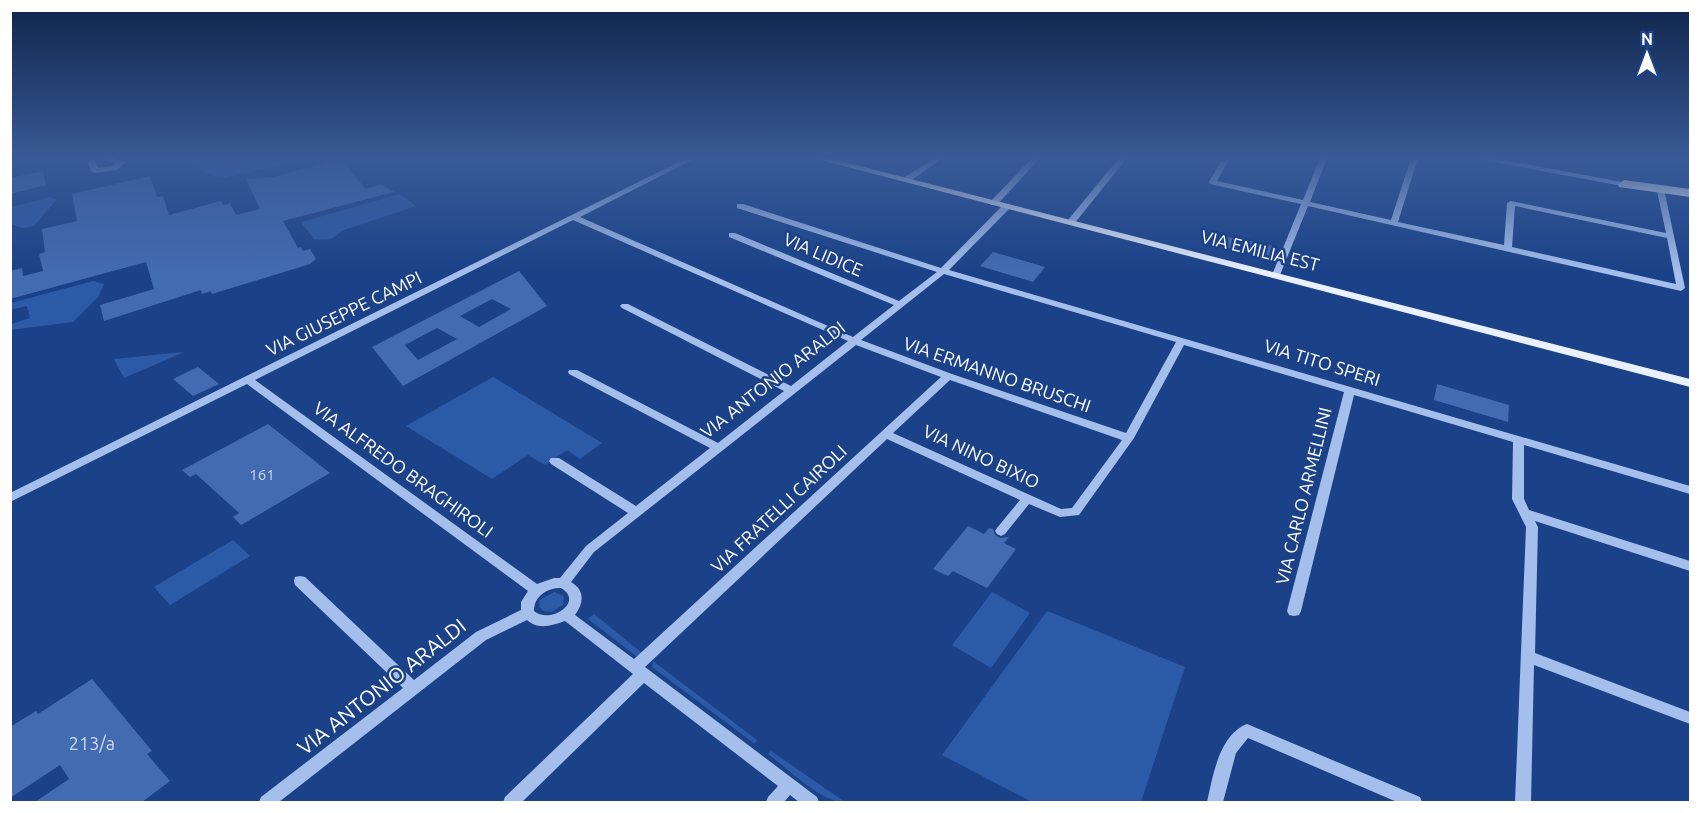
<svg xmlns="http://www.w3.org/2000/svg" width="1701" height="813" viewBox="0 0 1701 813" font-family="Ubuntu,sans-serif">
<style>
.green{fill:#2d5aa7}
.building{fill:#436bb2;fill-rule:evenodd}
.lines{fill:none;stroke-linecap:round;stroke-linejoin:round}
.minor{fill:#a4bfec;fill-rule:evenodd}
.major{fill:#e9f0ff;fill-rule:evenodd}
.highway{fill:#fff;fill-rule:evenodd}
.labels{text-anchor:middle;stroke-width:5;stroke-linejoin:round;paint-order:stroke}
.number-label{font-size:15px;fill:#d0daec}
.street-label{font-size:18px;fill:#fff;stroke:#1b4288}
.near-number-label{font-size:18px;fill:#d0daec}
.near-street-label{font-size:21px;fill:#fff;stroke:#1b4288}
</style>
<rect width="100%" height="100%" fill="#1b4288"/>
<!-- green -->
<g class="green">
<path d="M 192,158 L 310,158 L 224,178 L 216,177 L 191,165 Z"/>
<path d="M 400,194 L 416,206 L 341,231 C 333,240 326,241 314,239 L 301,222 Z"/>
<path d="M 50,197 L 57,199 L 34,226 L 23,228 L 11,224 L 11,207 Z"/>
<path d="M 93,281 L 104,284 L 98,297 L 73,322 L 11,330 L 11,324 L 30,318 L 27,306 L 11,310 L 11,303 Z"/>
<path d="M 184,352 L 124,378 L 114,359 Z"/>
<path d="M 493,377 L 602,443 L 580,459 L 567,450 L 545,465 L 528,455 L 492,479 L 406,426 Z"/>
<path d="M 233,540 L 250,556 L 170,605 L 154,587 Z"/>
<path d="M 554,592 L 564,596 L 563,605 L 552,612 L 543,611 L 539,606 L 540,600 Z"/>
<path d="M 992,592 L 1030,613 L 991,668 L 952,645 Z"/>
<path d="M 1047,611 L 1185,667 L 1141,802 L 1032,802 L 942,755 Z"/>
<path d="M 594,614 L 642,653 L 636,656 L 588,619 Z"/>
<path d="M 653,661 L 757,740 L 755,744 L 652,667 Z"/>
<path d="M 771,751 L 845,802 C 822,803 787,768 768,754 Z"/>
</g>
<!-- building -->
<g class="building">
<path d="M 325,158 L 339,158 L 366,189 L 381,184 L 394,192 L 283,221 L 298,248 L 301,247 L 303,251 L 310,249 L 316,259 L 310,264 L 212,294 L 211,291 L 202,294 L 201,290 L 104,321 L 100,305 L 154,289 L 146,262 L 10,299 L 10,271 L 22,268 L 23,276 L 43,271 L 39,254 L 45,252 L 42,229 L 77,221 L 72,194 L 150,176 L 157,197 L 163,196 L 169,215 L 221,201 L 223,205 L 230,203 L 236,215 L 260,209 L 246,179 L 273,177 L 323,164 L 321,163 L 328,161 Z"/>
<path d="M 43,171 L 46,185 L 10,194 L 10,178 Z"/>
<path d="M 1227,237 L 1257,242 L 1277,247 L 1271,259 L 1222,247 Z"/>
<path d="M 993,252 L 1000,254 L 1045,267 L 1033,282 L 980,266 Z"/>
<path d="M 519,271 L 547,306 L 403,386 L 372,347 ZM 492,299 L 511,309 L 479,327 L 460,316 ZM 437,328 L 457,339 L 418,360 L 405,345 Z"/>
<path d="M 198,367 L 219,384 L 193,396 L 173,379 Z"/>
<path d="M 1437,384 L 1509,405 L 1508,422 L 1434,400 Z"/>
<path d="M 268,424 L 330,473 L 241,525 L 233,517 L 239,513 L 196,474 L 190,477 L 182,470 Z"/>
<path d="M 968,526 L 984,534 L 989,528 L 993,529 L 995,535 L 1000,538 L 1009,537 L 1004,543 L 1016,549 L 987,588 L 953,571 L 948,576 L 933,569 Z"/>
<path d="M 92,679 L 152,751 L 147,754 L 170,781 L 142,802 L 35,802 L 69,779 L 60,765 L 10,798 L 10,727 L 36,711 L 38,714 Z"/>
</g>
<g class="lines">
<!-- minor -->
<g class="minor">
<path d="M 86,158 L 93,158 L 98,168 L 112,166 L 116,163 L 101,160 L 101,158 L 112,158 L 126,162 L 117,170 L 95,173 L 91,171 Z"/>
<path d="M 687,158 L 696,158 L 580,217 L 853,337 L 894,305 L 729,237 L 729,233 L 735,233 L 899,301 L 937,272 L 737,208 L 737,204 L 743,204 L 941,268 L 1004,204 L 1010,204 L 1010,208 L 949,270 L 1690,486 L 1690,494 L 1524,445 L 1524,499 L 1529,510 L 1690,561 L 1690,571 L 1535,521 L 1538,527 L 1535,653 L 1690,712 L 1690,724 L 1534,665 L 1531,802 L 1515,802 L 1526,527 L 1512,499 L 1513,442 L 1354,395 L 1301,611 L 1299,615 L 1294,616 L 1289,615 L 1287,611 L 1344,392 L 1184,345 L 1134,438 L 1079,515 L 1060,517 L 1029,504 L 1005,534 L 1001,536 L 997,534 L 995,531 L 997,528 L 1020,500 L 887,439 L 645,667 L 817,797 L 819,802 L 799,802 L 790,795 L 784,802 L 766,802 L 768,797 L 778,786 L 644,683 L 522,802 L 503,802 L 505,797 L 633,674 L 565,621 C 551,626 538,630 527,620 L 486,640 L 279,802 L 259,802 L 261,797 L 403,688 L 295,585 L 294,581 L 295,577 L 300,576 L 305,577 L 414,680 L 476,632 L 521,610 L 521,602 L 528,591 L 247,384 L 10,502 L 10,493 ZM 573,220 L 848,341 L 791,386 L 628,304 L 622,304 L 620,306 L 622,308 L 784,391 L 718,443 L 577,370 L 569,370 L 568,372 L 569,374 L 710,448 L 636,506 L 559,458 L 551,458 L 549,461 L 551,464 L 628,513 L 586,546 L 560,578 L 554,578 L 537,584 L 255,380 ZM 944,274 L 1176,342 L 1126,433 L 952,374 L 861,340 ZM 856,345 L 941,377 L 634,659 L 575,615 C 584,603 585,590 571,582 L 594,552 ZM 950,380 L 1122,440 L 1072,508 L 1061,509 L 893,433 ZM 561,588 C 585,602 550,625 534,611 C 534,596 547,588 561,588 Z"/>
<path d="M 935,158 L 943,158 L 909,182 L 903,182 L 903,178 Z"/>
<path d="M 1032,158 L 1040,158 L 997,205 L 991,205 L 991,201 Z"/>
<path d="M 1119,158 L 1127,158 L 1074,224 L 1068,224 L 1068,220 Z"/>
<path d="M 1223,158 L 1230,158 L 1217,181 L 1303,200 L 1320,158 L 1327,158 L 1310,202 L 1391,220 L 1411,158 L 1418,158 L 1398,222 L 1504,245 L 1507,203 L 1511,201 L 1666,233 L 1657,191 L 1664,189 L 1685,288 L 1681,291 L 1308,206 L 1280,275 L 1279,277 L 1273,277 L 1272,275 L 1301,204 L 1210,184 L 1209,182 ZM 1515,206 L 1667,238 L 1676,284 L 1512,247 Z"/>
<path d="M 1479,158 L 1493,158 L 1633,184 L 1637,186 L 1633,188 L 1483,160 Z"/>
<path d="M 1247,724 L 1420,797 L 1422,802 L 1397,802 L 1248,738 L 1236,753 L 1223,802 L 1207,802 C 1213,776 1219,735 1247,724 Z"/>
</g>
<!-- major -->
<path class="major" d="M 813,158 L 829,158 L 1690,379 L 1690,387 Z"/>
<!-- highway -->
<path class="highway" d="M 1624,180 L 1690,189 L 1690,197 L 1619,187 L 1618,184 Z"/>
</g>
<!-- sky -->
<linearGradient id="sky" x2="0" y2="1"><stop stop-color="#0f244b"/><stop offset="0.58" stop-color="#395a96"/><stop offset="1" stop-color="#395a96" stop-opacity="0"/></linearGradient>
<rect width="1701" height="272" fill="url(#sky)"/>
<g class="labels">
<!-- number labels -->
<g class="number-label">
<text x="262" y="480">161</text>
</g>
<!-- street labels -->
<g class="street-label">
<text transform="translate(1260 251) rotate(14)" y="6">VIA EMILIA EST</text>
<text transform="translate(823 255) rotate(23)" y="6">VIA LIDICE</text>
<text transform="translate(344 314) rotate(-26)" y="6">VIA GIUSEPPE CAMPI</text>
<text transform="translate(1322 363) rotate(17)" y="6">VIA TITO SPERI</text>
<text transform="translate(997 375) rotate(19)" y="6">VIA ERMANNO BRUSCHI</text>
<text transform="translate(773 380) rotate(-38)" y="6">VIA ANTONIO ARALDI</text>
<text transform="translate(981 457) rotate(25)" y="6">VIA NINO BIXIO</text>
<text transform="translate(403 470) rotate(36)" y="6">VIA ALFREDO BRAGHIROLI</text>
<text transform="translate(1304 496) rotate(-76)" y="6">VIA CARLO ARMELLINI</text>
<text transform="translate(779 509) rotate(-43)" y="6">VIA FRATELLI CAIROLI</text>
</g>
<!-- near-number labels -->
<g class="near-number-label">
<text x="92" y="750">213/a</text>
</g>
<!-- near-street labels -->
<g class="near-street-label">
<text transform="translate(382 687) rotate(-38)" y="7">VIA ANTONIO ARALDI</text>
</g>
</g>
<!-- border -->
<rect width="1701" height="813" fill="none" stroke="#ffffff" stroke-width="24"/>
<!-- north arrow -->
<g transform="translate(1647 54)" stroke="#1b4288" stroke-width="4.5" paint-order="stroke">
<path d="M0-4.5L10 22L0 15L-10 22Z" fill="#ffffff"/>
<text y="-9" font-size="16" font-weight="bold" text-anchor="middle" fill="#ffffff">N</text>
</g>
</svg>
